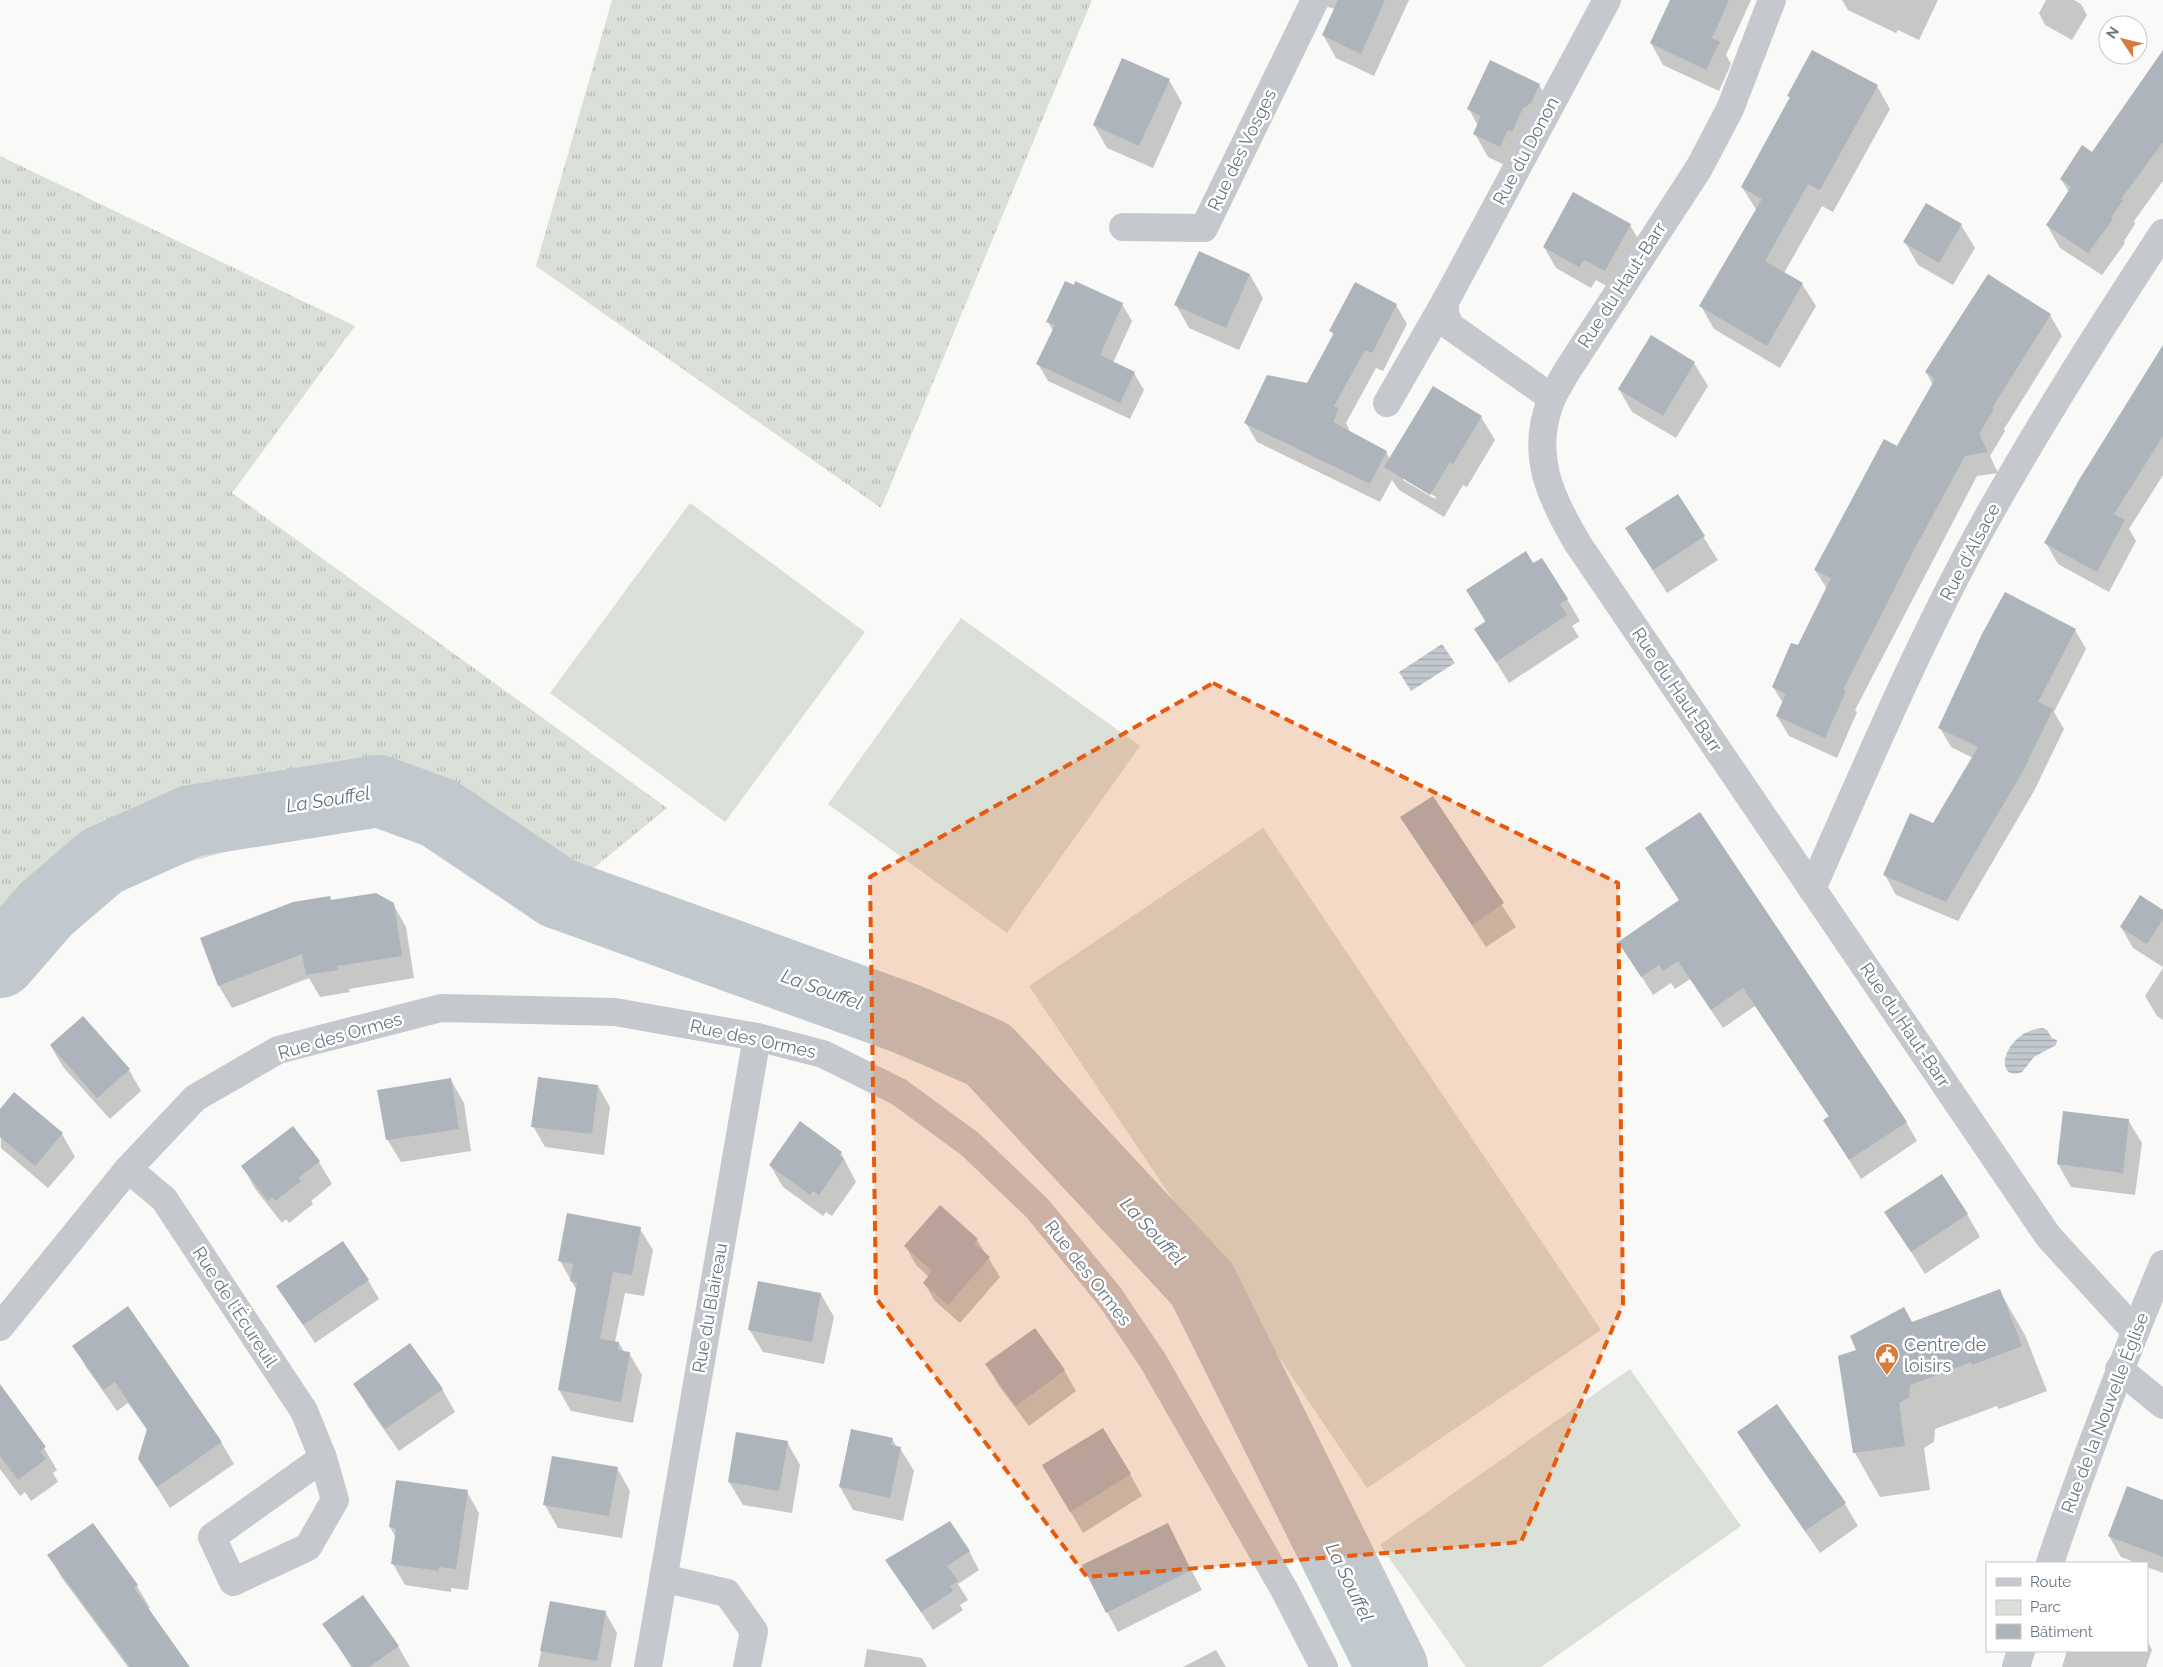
<svg xmlns="http://www.w3.org/2000/svg" width="2163" height="1667" viewBox="0 0 2163 1667" font-family="Raleway,sans-serif">
<style>
.grass{fill:url(#grass-tufts)}
.park{fill:#dae0d8}
.water{fill:url(#water-rules)}
.shadow{fill:#0003;fill-rule:evenodd}
.lines{fill:none;stroke-linecap:round;stroke-linejoin:round}
.river{stroke:#c1c8ce;stroke-width:72}
.building{fill:#aeb4bb}
.minor{stroke:#c5c8cc;stroke-width:28}
.marked{fill:#e8590c;fill-opacity:0.2;stroke:#e8590c;stroke-width:4;stroke-dasharray:10 6;stroke-linejoin:round}
.labels{text-anchor:middle;stroke-width:5;stroke-linejoin:round;paint-order:stroke}
.street-label{font-size:18px;fill:#6a7586;stroke:#fff}
.poi-label{font-size:18px;fill:#6a7586;stroke:#fff;text-anchor:start}
.water-label{font-size:19px;font-style:italic;fill:#667581;stroke:#fff}
</style>
<defs>
<pattern id="grass-tufts" width="24" height="20" patternUnits="userSpaceOnUse" patternTransform="scale(1.25)"><rect width="24" height="20" fill="#dae0d8"/><path d="M3 7l-1-3M5 7V3M7 7l1-3M15 17l-1-3M17 17v-4M19 17l1-3" fill="none" stroke="#b5bab5"/></pattern>
<pattern id="water-rules" width="6" height="5" patternUnits="userSpaceOnUse" patternTransform="scale(1.25)"><rect width="6" height="5" fill="#c1c8ce"/><path d="M0 2.5h6" fill="none" stroke="#a1a7ad"/></pattern>
</defs>
<rect width="100%" height="100%" fill="#f9f9f7"/>
<!-- grass -->
<g class="grass">
<path d="M 612,0 L 1092,0 L 881,508 L 536,266 Z"/>
<path d="M 0,156 L 355,326 L 232,493 L 667,808 L 579,880 L 440,792 L 124,880 L 0,986 Z"/>
</g>
<!-- park -->
<g class="park">
<path d="M 690,503 L 865,632 L 725,822 L 550,693 Z"/>
<path d="M 961,618 L 1140,746 L 1007,933 L 828,804 Z"/>
<path d="M 1263,828 L 1601,1330 L 1367,1488 L 1029,986 Z"/>
<path d="M 1630,1369 L 1741,1526 L 1541,1667 L 1466,1667 L 1380,1545 Z"/>
</g>
<!-- water -->
<g class="water">
<path d="M 1442,644 L 1455,663 L 1411,691 L 1399,672 Z"/>
<path d="M 2043,1028 L 2047,1030 L 2052,1038 L 2057,1040 L 2056,1045 L 2034,1057 L 2022,1072 C 1992,1083 2003,1031 2043,1028 Z"/>
</g>
<!-- shadow -->
<g class="shadow">
<path d="M 1303,0 L 1409,0 L 1374,76 L 1336,58 L 1323,35 L 1335,9 L 1328,7 L 1323,9 Z"/>
<path d="M 1671,0 L 1751,0 L 1726,55 L 1731,64 L 1719,91 L 1663,65 L 1651,43 Z"/>
<path d="M 1842,0 L 1938,0 L 1919,40 L 1898,30 L 1896,33 L 1848,10 Z"/>
<path d="M 2046,0 L 2074,0 L 2081,4 L 2087,15 L 2072,40 L 2045,25 L 2039,13 Z"/>
<path d="M 1169,80 L 1182,103 L 1153,168 L 1107,148 L 1094,125 Z"/>
<path d="M 2163,84 L 2163,181 L 2134,221 L 2135,224 L 2124,241 L 2125,243 L 2102,275 L 2060,248 L 2047,225 L 2069,192 L 2061,179 L 2092,153 Z"/>
<path d="M 1539,85 L 1553,108 L 1513,169 L 1488,157 L 1475,134 L 1478,126 L 1469,109 Z"/>
<path d="M 1877,86 L 1890,109 L 1833,212 L 1822,206 L 1784,273 L 1802,284 L 1816,306 L 1780,368 L 1714,329 L 1701,306 L 1757,211 L 1742,187 L 1790,98 L 1789,96 Z"/>
<path d="M 1927,205 L 1961,225 L 1975,248 L 1953,285 L 1918,265 L 1905,242 Z"/>
<path d="M 1630,225 L 1642,246 L 1617,292 L 1596,280 L 1591,288 L 1556,268 L 1544,247 Z"/>
<path d="M 1199,252 L 1250,275 L 1263,298 L 1239,350 L 1189,328 L 1176,305 Z"/>
<path d="M 1076,283 L 1122,304 L 1132,321 L 1113,363 L 1134,373 L 1144,390 L 1130,419 L 1048,381 L 1038,364 L 1053,331 L 1048,322 Z"/>
<path d="M 1355,284 L 1396,305 L 1407,324 L 1383,371 L 1376,368 L 1346,423 L 1349,429 L 1348,432 L 1386,452 L 1390,459 L 1481,417 L 1495,440 L 1467,487 L 1463,485 L 1444,517 L 1399,490 L 1392,480 L 1380,502 L 1257,442 L 1246,423 L 1307,384 L 1333,335 L 1331,331 ZM 1403,478 L 1436,497 L 1435,499 L 1403,480 Z"/>
<path d="M 2050,315 L 2062,336 L 2004,429 L 2005,431 L 1990,456 L 1998,473 L 1977,476 L 1855,710 L 1857,712 L 1837,758 L 1789,736 L 1777,716 L 1783,703 L 1773,687 L 1798,647 L 1827,589 L 1815,570 L 1897,448 L 1933,385 L 1926,372 Z"/>
<path d="M 2163,347 L 2163,475 L 2129,529 L 2136,541 L 2109,592 L 2058,564 L 2046,543 Z"/>
<path d="M 1694,363 L 1708,386 L 1676,438 L 1632,412 L 1619,389 Z"/>
<path d="M 1677,496 L 1718,560 L 1667,593 L 1626,529 Z"/>
<path d="M 1533,565 L 1567,599 L 1580,621 L 1572,626 L 1579,637 L 1509,683 L 1476,629 L 1486,623 L 1467,591 Z"/>
<path d="M 2075,630 L 2086,649 L 2054,712 L 2064,729 L 2034,791 L 1958,921 L 1896,895 L 1885,875 L 1934,825 L 1973,758 L 1951,747 L 1940,728 Z"/>
<path d="M 1432,797 L 1516,927 L 1486,947 L 1402,818 Z"/>
<path d="M 332,901 L 393,904 L 406,927 L 414,978 L 349,989 L 350,992 L 320,997 L 309,978 L 232,1008 L 219,986 L 201,938 Z"/>
<path d="M 1679,901 L 1906,1122 L 1917,1141 L 1861,1179 L 1824,1120 L 1829,1117 L 1755,1006 L 1723,1028 L 1690,979 L 1675,989 L 1671,983 L 1653,995 L 1620,942 Z"/>
<path d="M 2163,911 L 2163,967 L 2133,948 L 2121,927 Z"/>
<path d="M 2163,968 L 2163,1020 L 2157,1016 L 2145,996 Z"/>
<path d="M 51,1046 L 129,1070 L 141,1091 L 110,1119 L 63,1067 Z"/>
<path d="M 451,1080 L 464,1103 L 471,1151 L 401,1162 L 387,1139 Z"/>
<path d="M 598,1086 L 610,1107 L 604,1155 L 545,1147 L 533,1126 Z"/>
<path d="M 0,1111 L 62,1134 L 75,1157 L 48,1188 L 1,1148 Z"/>
<path d="M 2128,1120 L 2142,1143 L 2135,1195 L 2071,1187 L 2058,1164 Z"/>
<path d="M 841,1153 L 856,1182 L 832,1216 L 826,1212 L 823,1216 L 783,1187 L 770,1165 Z"/>
<path d="M 319,1162 L 332,1184 L 311,1201 L 313,1204 L 289,1223 L 286,1219 L 282,1223 L 256,1190 L 243,1167 Z"/>
<path d="M 1886,1212 L 1967,1214 L 1980,1237 L 1925,1274 Z"/>
<path d="M 640,1229 L 653,1250 L 644,1296 L 625,1293 L 615,1342 L 619,1343 L 624,1352 L 629,1353 L 642,1375 L 633,1423 L 571,1411 L 559,1390 L 577,1291 L 560,1261 Z"/>
<path d="M 977,1240 L 1000,1277 L 960,1323 L 935,1301 L 924,1283 L 929,1277 L 916,1265 L 906,1247 Z"/>
<path d="M 368,1280 L 379,1299 L 315,1343 L 278,1287 Z"/>
<path d="M 1999,1290 L 2025,1335 L 2047,1391 L 1999,1409 L 1997,1406 L 1935,1429 L 1934,1442 L 1924,1448 L 1930,1490 L 1880,1497 L 1855,1453 L 1839,1357 Z"/>
<path d="M 821,1294 L 834,1317 L 824,1364 L 763,1352 L 749,1329 Z"/>
<path d="M 74,1346 L 221,1442 L 234,1464 L 170,1508 L 139,1459 L 148,1431 L 128,1403 L 117,1411 L 86,1367 Z"/>
<path d="M 987,1365 L 1064,1370 L 1076,1391 L 1029,1426 L 999,1386 Z"/>
<path d="M 355,1384 L 442,1389 L 455,1412 L 399,1451 L 368,1407 Z"/>
<path d="M 0,1424 L 44,1448 L 57,1470 L 53,1473 L 58,1482 L 31,1501 L 25,1492 L 20,1496 L 0,1469 Z"/>
<path d="M 852,1431 L 892,1439 L 897,1447 L 900,1448 L 914,1471 L 903,1521 L 853,1510 L 840,1487 Z"/>
<path d="M 1739,1432 L 1845,1504 L 1858,1526 L 1820,1553 L 1752,1455 Z"/>
<path d="M 787,1442 L 800,1465 L 792,1513 L 743,1505 L 729,1482 Z"/>
<path d="M 617,1468 L 630,1491 L 622,1538 L 558,1528 L 545,1505 Z"/>
<path d="M 1130,1474 L 1142,1496 L 1083,1533 L 1056,1487 Z"/>
<path d="M 467,1492 L 479,1513 L 468,1590 L 451,1588 L 451,1592 L 405,1585 L 393,1564 L 396,1538 L 390,1527 Z"/>
<path d="M 2163,1501 L 2163,1573 L 2147,1567 L 2147,1563 L 2137,1563 L 2121,1557 L 2109,1536 Z"/>
<path d="M 93,1525 L 137,1586 L 150,1608 L 148,1609 L 189,1667 L 128,1667 L 62,1578 L 49,1556 Z"/>
<path d="M 1167,1525 L 1202,1590 L 1118,1632 L 1107,1612 Z"/>
<path d="M 969,1551 L 979,1570 L 958,1584 L 968,1600 L 960,1605 L 963,1610 L 933,1630 L 887,1561 Z"/>
<path d="M 551,1602 L 605,1612 L 617,1633 L 611,1667 L 538,1667 Z"/>
<path d="M 324,1624 L 398,1646 L 410,1667 L 351,1667 Z"/>
<path d="M 2147,1640 L 2152,1650 L 2146,1667 L 2062,1667 L 2067,1651 L 2147,1651 Z"/>
<path d="M 867,1649 L 922,1658 L 927,1667 L 864,1667 Z"/>
<path d="M 1216,1650 L 1226,1667 L 1183,1667 Z"/>
</g>
<g class="lines">
<!-- river -->
<path class="river" d="M 0,962 L 46,909 L 102,861 L 191,821 L 379,791 L 439,813 L 558,893 L 907,1019 L 988,1054 L 1202,1284 L 1392,1667"/>
</g>
<!-- building -->
<g class="building">
<path d="M 1338,0 L 1385,0 L 1361,54 L 1322,35 Z"/>
<path d="M 1670,0 L 1729,0 L 1712,38 L 1720,42 L 1706,70 L 1650,43 Z"/>
<path d="M 1812,50 L 1878,85 L 1820,190 L 1808,184 L 1765,261 L 1803,283 L 1767,346 L 1699,306 L 1762,199 L 1741,187 L 1790,97 L 1787,96 Z"/>
<path d="M 2163,50 L 2163,142 L 2121,199 L 2123,200 L 2111,218 L 2113,219 L 2088,253 L 2046,225 L 2071,187 L 2060,179 L 2082,145 L 2092,152 Z"/>
<path d="M 1122,58 L 1170,79 L 1139,146 L 1093,125 Z"/>
<path d="M 1490,60 L 1540,84 L 1531,103 L 1523,108 L 1512,132 L 1508,130 L 1500,147 L 1473,134 L 1481,116 L 1467,109 Z"/>
<path d="M 1573,192 L 1631,224 L 1605,271 L 1584,260 L 1579,267 L 1543,247 Z"/>
<path d="M 1926,203 L 1962,224 L 1939,263 L 1903,242 Z"/>
<path d="M 1199,251 L 1250,274 L 1226,328 L 1174,305 Z"/>
<path d="M 1988,274 L 2051,314 L 1992,408 L 1994,409 L 1979,434 L 1988,452 L 1965,456 L 1915,548 L 1843,690 L 1846,691 L 1825,738 L 1776,716 L 1786,694 L 1772,687 L 1791,643 L 1798,645 L 1831,578 L 1814,570 L 1884,439 L 1897,446 L 1935,379 L 1925,372 Z"/>
<path d="M 1065,281 L 1074,285 L 1075,281 L 1123,303 L 1100,355 L 1135,372 L 1120,403 L 1036,364 L 1055,325 L 1046,322 Z"/>
<path d="M 1355,282 L 1397,304 L 1372,353 L 1365,350 L 1334,406 L 1339,409 L 1333,422 L 1387,451 L 1370,484 L 1244,423 L 1267,375 L 1307,383 L 1334,333 L 1329,331 Z"/>
<path d="M 1651,335 L 1695,362 L 1663,416 L 1618,389 Z"/>
<path d="M 2163,345 L 2163,436 L 2114,514 L 2125,520 L 2097,572 L 2044,543 L 2079,480 Z"/>
<path d="M 1433,386 L 1482,416 L 1453,464 L 1450,462 L 1430,495 L 1384,467 Z"/>
<path d="M 1678,494 L 1705,536 L 1653,570 L 1625,528 Z"/>
<path d="M 1526,551 L 1533,563 L 1542,558 L 1568,599 L 1560,604 L 1567,615 L 1496,662 L 1474,629 L 1486,621 L 1466,590 Z"/>
<path d="M 2005,592 L 2076,629 L 2038,702 L 2053,709 L 2023,771 L 1946,902 L 1883,875 L 1910,813 L 1933,823 L 1978,747 L 1938,728 L 1982,634 Z"/>
<path d="M 1433,796 L 1504,903 L 1472,925 L 1400,817 Z"/>
<path d="M 1700,812 L 1907,1122 L 1849,1160 L 1823,1120 L 1829,1116 L 1743,988 L 1711,1010 L 1678,961 L 1663,971 L 1659,965 L 1641,977 L 1618,942 L 1679,900 L 1645,848 Z"/>
<path d="M 376,893 L 394,903 L 402,956 L 337,966 L 338,970 L 306,975 L 302,954 L 218,986 L 200,938 L 293,902 L 330,896 L 331,900 Z"/>
<path d="M 2140,895 L 2163,910 L 2163,919 L 2147,944 L 2120,927 Z"/>
<path d="M 83,1016 L 130,1069 L 97,1098 L 50,1045 Z"/>
<path d="M 538,1077 L 598,1085 L 592,1134 L 531,1127 Z"/>
<path d="M 451,1078 L 459,1129 L 386,1140 L 377,1090 Z"/>
<path d="M 14,1092 L 63,1133 L 35,1166 L 0,1137 L 0,1109 Z"/>
<path d="M 2063,1111 L 2129,1119 L 2123,1173 L 2057,1164 Z"/>
<path d="M 800,1121 L 842,1152 L 839,1156 L 844,1159 L 819,1195 L 813,1191 L 810,1195 L 769,1165 Z"/>
<path d="M 293,1126 L 320,1161 L 298,1178 L 301,1181 L 275,1201 L 272,1197 L 268,1201 L 241,1166 Z"/>
<path d="M 1942,1174 L 1968,1214 L 1911,1252 L 1884,1212 Z"/>
<path d="M 940,1205 L 978,1239 L 974,1243 L 990,1257 L 948,1305 L 923,1283 L 932,1271 L 904,1246 Z"/>
<path d="M 567,1213 L 641,1227 L 632,1275 L 613,1272 L 600,1339 L 619,1342 L 618,1350 L 630,1352 L 621,1402 L 558,1390 L 577,1283 L 570,1281 L 573,1264 L 558,1261 Z"/>
<path d="M 343,1241 L 369,1280 L 303,1325 L 276,1286 Z"/>
<path d="M 758,1281 L 821,1293 L 812,1342 L 748,1330 Z"/>
<path d="M 2000,1289 L 2022,1346 L 1972,1365 L 1971,1362 L 1910,1385 L 1909,1397 L 1899,1403 L 1905,1446 L 1853,1453 L 1838,1356 L 1856,1350 L 1850,1336 L 1904,1307 L 1912,1322 Z"/>
<path d="M 128,1306 L 222,1442 L 157,1487 L 138,1459 L 147,1429 L 115,1382 L 104,1390 L 72,1346 Z"/>
<path d="M 1035,1328 L 1065,1370 L 1016,1406 L 985,1364 Z"/>
<path d="M 410,1343 L 443,1389 L 385,1429 L 353,1384 Z"/>
<path d="M 0,1384 L 46,1447 L 40,1451 L 46,1459 L 18,1480 L 0,1456 Z"/>
<path d="M 1777,1404 L 1846,1503 L 1805,1531 L 1737,1432 Z"/>
<path d="M 1103,1428 L 1131,1474 L 1070,1512 L 1042,1465 Z"/>
<path d="M 851,1429 L 893,1438 L 891,1445 L 901,1447 L 890,1498 L 839,1487 Z"/>
<path d="M 736,1432 L 788,1441 L 779,1491 L 728,1482 Z"/>
<path d="M 552,1456 L 618,1467 L 609,1516 L 543,1505 Z"/>
<path d="M 396,1480 L 468,1490 L 456,1569 L 439,1567 L 439,1571 L 391,1564 L 396,1529 L 389,1527 Z"/>
<path d="M 2127,1486 L 2163,1500 L 2163,1557 L 2108,1536 Z"/>
<path d="M 950,1521 L 970,1551 L 947,1566 L 958,1581 L 950,1586 L 953,1591 L 921,1612 L 885,1560 Z"/>
<path d="M 93,1523 L 138,1585 L 134,1588 L 190,1667 L 130,1667 L 47,1555 Z"/>
<path d="M 1168,1523 L 1191,1570 L 1106,1613 L 1082,1565 Z"/>
<path d="M 363,1595 L 399,1646 L 369,1667 L 353,1667 L 322,1624 Z"/>
<path d="M 550,1601 L 606,1611 L 597,1661 L 540,1651 Z"/>
</g>
<g class="lines">
<!-- minor -->
<g class="minor">
<path d="M 1772,0 L 1730,109 L 1699,168 L 1567,371 C 1562,380 1556,389 1552,398 C 1529,453 1550,497 1578,544 L 2048,1236 L 2135,1331"/>
<path d="M 1123,227 L 1204,228 L 1315,0"/>
<path d="M 1445,302 L 1445,314 L 1450,326 L 1552,398"/>
<path d="M 1387,403 L 1445,302 L 1607,0"/>
<path d="M 1812,889 C 1867,765 1920,639 1986,520 C 2041,422 2101,327 2163,233"/>
<path d="M 128,1169 L 164,1199 L 304,1411 L 323,1458 L 212,1537 L 233,1582 L 308,1547 L 335,1500 L 323,1458"/>
<path d="M 0,1327 L 128,1169 L 195,1098 L 278,1050 L 441,1008 L 615,1012 L 757,1037 L 823,1054 L 899,1092 L 970,1144 L 1037,1208 L 1110,1297 L 1153,1361 L 1285,1591 L 1324,1667"/>
<path d="M 2119,1369 L 2163,1405"/>
<path d="M 2050,1563 C 2084,1462 2122,1363 2163,1264"/>
<path d="M 663,1578 L 727,1593 L 754,1631 L 747,1667"/>
<path d="M 648,1667 L 757,1037"/>
<path d="M 2016,1667 L 2021,1651"/>
</g>
</g>
<!-- marked area -->
<path class="marked" d="M 1213,683 L 1618,883 L 1623,1304 L 1521,1542 L 1087,1577 L 876,1298 L 870,877 Z"/>
<!-- icons -->
<defs>
<g id="civic-pin" transform="scale(1.25)"><path d="M0 17L-7.5 6A9.5 9.5 0 1 1 7.5 6Z" fill="#d87a38" stroke="#fff"/><path d="M-.6-6.5H3V-4.5H.6V-3L4-1V1h2V6H-6V1h2V-1L-.6-3ZM-1.2 2.5V6h2.4V2.5Z" fill="#fff"/></g>
</defs>
<g fill-rule="evenodd">
<use href="#civic-pin" x="1887" y="1355"/>
</g>
<g class="labels">
<!-- street labels -->
<g class="street-label">
<text transform="translate(1242 150) rotate(-64)" y="6">Rue des Vosges</text>
<text transform="translate(1526 151) rotate(-62)" y="6">Rue du Donon</text>
<text transform="translate(1622 285) rotate(-57)" y="6">Rue du Haut-Barr</text>
<text transform="translate(1970 552) rotate(-62)" y="6">Rue d'Alsace</text>
<text transform="translate(1677 690) rotate(56)" y="6">Rue du Haut-Barr</text>
<text transform="translate(1905 1025) rotate(56)" y="6">Rue du Haut-Barr</text>
<text transform="translate(340 1036) rotate(-16)" y="6">Rue des Ormes</text>
<text transform="translate(753 1039) rotate(12)" y="6">Rue des Ormes</text>
<text transform="translate(1088 1273) rotate(52)" y="6">Rue des Ormes</text>
<text transform="translate(235 1307) rotate(57)" y="6">Rue de l'Écureuil</text>
<text transform="translate(710 1308) rotate(-80)" y="6">Rue du Blaireau</text>
<text transform="translate(2105 1413) rotate(-69)" y="6">Rue de la Nouvelle Église</text>
</g>
<!-- poi labels -->
<g class="poi-label">
<text x="1904" y="1351">Centre de<tspan x="1904" dy="21">loisirs</tspan></text>
</g>
<!-- water labels -->
<g class="water-label">
<text transform="translate(328 799) rotate(-9)" y="7">La Souffel</text>
<text transform="translate(822 989) rotate(20)" y="7">La Souffel</text>
<text transform="translate(1153 1231) rotate(47)" y="7">La Souffel</text>
<text transform="translate(1350 1582) rotate(64)" y="7">La Souffel</text>
</g>
</g>
<!-- legend -->
<rect x="1986" y="1562" width="162" height="90" fill="#ffffff" stroke="#c3c8cf"/>
<rect x="1996" y="1578" width="25" height="8" fill="#c5c8cc" stroke="#c3c8cf"/>
<text x="2030" y="1587" font-size="15" fill="#6a7586">Route</text>
<rect x="1996" y="1600" width="25" height="15" fill="#dae0d8" stroke="#c3c8cf"/>
<text x="2030" y="1612" font-size="15" fill="#6a7586">Parc</text>
<rect x="1996" y="1624" width="25" height="15" fill="#aeb4bb" stroke="#c3c8cf"/>
<text x="2030" y="1637" font-size="15" fill="#6a7586">Bâtiment</text>
<!-- north arrow -->
<g transform="translate(2123 40) rotate(305)"><circle r="24" fill="#ffffff" stroke="#c3c8cf"/>
<path d="M0-4L9 19L0 12L-9 19Z" fill="#d87a38"/>
<text y="-8" font-size="14" font-weight="bold" text-anchor="middle" fill="#6a7586">N</text>
</g>
</svg>
